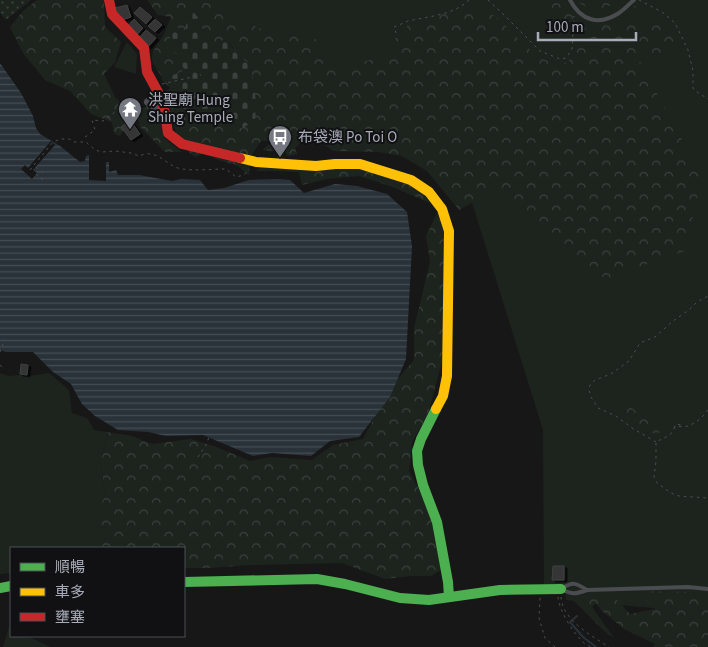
<svg xmlns="http://www.w3.org/2000/svg" width="708" height="647" viewBox="0 0 708 647" font-family="'Source Sans 3','Noto Sans TC',sans-serif">
<style>
.grass{fill:#1d241e}
.forest{fill:url(#forest-crowns)}
.cemetery{fill:url(#cemetery-stones)}
.park{fill:url(#park-dots)}
.water{fill:url(#water-rules)}
.pier{fill:#171717}
.lines{fill:none;stroke-linecap:round;stroke-linejoin:round}
.stream{stroke:#293239;stroke-width:2}
.building{fill:#353536;stroke:#3f4043;filter:url(#shadow)}
.path{stroke:#4d4e52;stroke-width:1;stroke-dasharray:2.5 4;stroke-linecap:butt}
.lane{stroke:#4b4c50;stroke-width:4}
.street{stroke:#4b4c50;stroke-width:8}
.fast{stroke:#4caf50;stroke-width:10}
.slow{stroke:#ffc107;stroke-width:10}
.jam{stroke:#c62828;stroke-width:10}
.labels{text-anchor:middle;stroke-width:4;stroke-linejoin:round;paint-order:stroke}
.poi-label{font-size:15px;fill:#a7acb8;stroke:#111113;text-anchor:start}
</style>
<defs>
<pattern id="forest-crowns" width="20" height="18" patternUnits="userSpaceOnUse" patternTransform="scale(1.25)"><rect width="20" height="18" fill="#1d241e"/><path d="M2 6a3 3 0 1 1 6 0M12 15a3 3 0 1 1 6 0" fill="none" stroke="#3b413d"/></pattern>
<pattern id="cemetery-stones" width="16" height="16" patternUnits="userSpaceOnUse" patternTransform="scale(1.25)"><rect width="16" height="16" fill="#1d241e"/><path d="M2 7V4a2 2 0 0 1 4 0v3zM10 15v-3a2 2 0 0 1 4 0v3z" fill="#3b413d"/></pattern>
<pattern id="park-dots" width="8" height="8" patternUnits="userSpaceOnUse" patternTransform="scale(1.25)"><rect width="8" height="8" fill="#1d241e"/><path d="M2 2h.1M6 6h.1" fill="none" stroke="#3b413d" stroke-width="1.8" stroke-linecap="round"/></pattern>
<pattern id="water-rules" width="6" height="5" patternUnits="userSpaceOnUse" patternTransform="scale(1.25)"><rect width="6" height="5" fill="#293239"/><path d="M0 2.5h6" fill="none" stroke="#454d54"/></pattern>
<filter id="shadow"><feDropShadow dx="3" dy="2" stdDeviation="0" flood-color="#0009"/></filter>
</defs>
<rect width="100%" height="100%" fill="#171717"/>
<!-- grass -->
<g class="grass">
<path d="M 216,0 L 708,0 L 708,613 L 566,600 L 564,584 L 544,584 L 543,430 L 464,177 L 219,23 Z"/>
<path d="M 127,42 L 137,54 L 136,74 L 114,67 Z"/>
<path d="M 0,373 L 9,376 L 19,375 L 30,376 L 49,373 L 69,390 L 72,413 L 87,418 L 94,430 L 107,432 L 101,463 L 105,494 L 95,524 L 109,529 L 101,548 L 11,548 L 11,573 L 0,574 Z"/>
<path d="M 9,627 L 11,628 L 11,636 L 27,636 L 50,647 L 3,647 Z"/>
</g>
<!-- forest -->
<g class="forest">
<path d="M 37,0 L 104,0 L 105,27 L 121,42 L 115,62 L 104,74 L 115,97 L 132,113 L 120,136 L 114,134 L 112,122 L 91,114 L 70,91 L 45,80 L 23,53 L 10,27 L 23,11 Z"/>
<path d="M 147,0 L 222,0 L 224,10 L 229,14 L 235,13 C 233,23 233,24 241,30 L 250,21 L 257,28 L 288,32 L 310,31 L 327,56 L 339,69 L 383,56 L 395,38 L 404,38 L 408,23 L 467,7 L 491,14 L 500,20 L 526,47 L 543,59 L 560,64 L 568,62 L 577,48 L 578,35 L 563,23 L 551,9 L 551,0 L 566,0 L 569,10 L 581,22 L 593,25 L 607,25 L 620,28 C 626,17 629,3 645,5 L 633,24 L 667,21 L 678,38 L 674,49 L 654,57 L 637,56 L 702,177 L 685,251 L 605,279 L 503,190 L 482,197 L 459,210 L 427,171 L 402,156 L 379,152 L 333,151 L 317,139 L 302,142 L 295,148 L 297,154 L 288,156 L 285,152 L 262,150 L 273,141 L 261,141 L 251,156 L 249,175 L 236,165 L 218,160 L 204,153 L 195,157 L 185,149 L 177,136 L 164,92 L 170,88 L 181,90 L 184,111 L 207,111 L 223,120 L 244,129 C 247,114 255,81 251,67 C 249,61 243,61 239,57 C 233,50 234,45 224,40 L 214,44 L 191,9 L 183,37 L 177,26 L 168,50 L 178,54 L 179,61 L 186,70 L 162,80 C 161,72 152,66 152,58 C 152,49 159,43 163,36 C 166,30 168,23 171,17 L 158,15 Z"/>
<path d="M 575,0 L 619,0 C 602,12 592,12 575,0 Z"/>
<path d="M 148,106 C 164,114 164,121 164,138 L 182,152 L 165,152 L 140,127 L 137,115 L 140,109 Z"/>
<path d="M 340,165 L 408,177 L 446,216 L 444,354 L 428,414 L 412,442 L 409,471 L 431,512 L 441,570 L 431,576 L 410,576 L 385,579 L 342,563 L 250,565 L 209,568 L 184,568 L 184,548 L 101,548 L 109,529 L 95,524 L 105,494 L 101,463 L 107,432 L 132,436 L 152,444 L 191,439 L 214,446 L 250,461 L 270,457 L 312,460 L 333,445 L 363,439 L 391,387 L 414,360 L 414,328 L 430,262 L 426,236 L 438,211 L 430,203 L 390,186 L 359,176 L 326,179 L 302,185 L 299,172 L 278,171 L 256,171 L 263,166 Z"/>
<path d="M 624,399 L 633,409 L 666,432 L 646,434 L 619,410 Z"/>
<path d="M 637,591 L 696,592 L 708,596 L 708,647 L 653,647 L 655,644 L 624,629 L 602,611 L 596,603 L 592,607 L 614,638 L 603,630 L 572,599 L 587,596 L 599,598 L 610,594 L 616,599 L 630,614 L 655,609 Z"/>
</g>
<!-- cemetery -->
<path class="cemetery" d="M 191,8 L 214,44 L 224,40 C 233,45 234,53 241,58 C 245,61 248,62 251,66 L 256,102 L 255,124 L 245,126 L 244,129 L 223,120 L 207,111 L 184,111 L 181,90 L 170,88 L 162,80 L 185,70 L 179,61 L 178,54 L 167,50 L 172,29 L 177,26 L 183,36 Z"/>
<!-- park -->
<path class="park" d="M 0,0 L 31,0 L 6,20 L 0,13 Z"/>
<!-- water -->
<path class="water" d="M 0,63 L 21,93 L 33,116 L 36,128 L 40,134 L 60,146 L 80,162 L 85,161 L 86,156 L 89,155 L 89,180 L 106,181 L 106,162 L 109,162 L 109,172 L 116,170 L 118,175 L 139,175 L 172,181 L 181,179 L 200,180 L 208,190 L 224,188 L 249,180 L 278,179 L 290,180 L 304,193 L 335,184 L 357,186 L 387,194 L 407,212 L 412,246 L 406,359 L 390,397 L 359,437 L 330,441 L 311,456 L 272,453 L 253,456 L 203,435 L 166,436 L 148,432 L 118,430 L 95,416 L 82,404 L 71,384 L 53,372 L 33,352 L 6,352 L 0,350 Z"/>
<!-- pier -->
<path class="pier" d="M 51,141 L 55,145 L 33,170 L 37,173 L 32,179 L 21,169 L 25,165 L 28,168 Z"/>
<g class="lines">
<!-- stream -->
<path class="stream" d="M 577,616 L 570,622 L 583,637 L 596,647"/>
</g>
<!-- building -->
<g class="building">
<path d="M 127,5 L 131,17 L 119,21 L 115,8 Z"/>
<path d="M 140,7 L 152,17 L 146,24 L 134,13 Z"/>
<path d="M 134,19 L 143,28 L 135,37 L 126,28 Z"/>
<path d="M 155,19 L 162,25 L 155,32 L 148,26 Z"/>
<path d="M 146,30 L 156,38 L 148,47 L 138,39 Z"/>
<path d="M 130,120 L 140,134 L 131,140 L 121,127 Z"/>
<path d="M 21,364 L 28,365 L 27,375 L 20,374 Z"/>
<path d="M 553,566 L 564,566 L 564,580 L 552,580 Z"/>
</g>
<g class="lines">
<!-- path -->
<g class="path">
<path d="M 488,0 L 503,14 L 540,51 L 560,59 L 566,58 L 572,49 L 574,16"/>
<path d="M 639,0 L 662,12 L 675,23 L 688,50 L 693,71 L 693,88 L 694,90 L 708,99"/>
<path d="M 396,33 L 394,27 C 400,25 406,21 413,20 C 432,16 455,14 469,0"/>
<path d="M 162,84 L 201,75"/>
<path d="M 85,137 L 95,130 L 92,120 L 103,121 L 123,106 L 141,103"/>
<path d="M 36,167 L 44,174"/>
<path d="M 30,170 L 53,142 L 61,139 L 69,139 L 74,142 L 86,142 L 95,150 L 102,152 L 115,151 L 131,153 L 139,156 C 142,155 147,153 150,154 C 162,155 169,167 182,169 C 197,171 212,169 226,169 L 236,177 L 244,175 L 249,169"/>
<path d="M 36,174 L 43,180"/>
<path d="M 0,352 L 4,341"/>
<path d="M 0,365 L 2,367"/>
<path d="M 708,410 C 703,417 696,423 688,426 C 684,427 679,426 675,427 L 670,435 L 656,442 L 656,461 L 654,477 L 657,483 L 671,493 L 679,496 L 708,498"/>
<path d="M 674,428 L 676,424 L 681,425"/>
<path d="M 656,442 L 632,428 L 616,416 L 598,408 L 591,397 L 589,390 L 590,385 L 595,380 L 611,374 L 629,361 L 640,343 L 655,337 L 673,321 L 689,310 L 697,302 L 708,296"/>
<path d="M 198,457 L 206,445 L 209,437"/>
<path d="M 558,597 C 559,610 572,631 581,640 C 583,643 587,645 591,647"/>
<path d="M 561,597 C 562,620 592,636 609,647"/>
<path d="M 540,598 L 539,618 L 545,638 L 555,647"/>
</g>
<!-- lane -->
<g class="lane">
<path d="M 570,0 C 581,21 599,26 619,13 C 625,9 629,4 634,0"/>
<path d="M 587,590 C 576,583 573,581 561,589 C 572,595 576,594 587,590 L 688,587 L 708,589"/>
</g>
<!-- street -->
<path class="street" d="M 148,102 L 165,113"/>
<!-- fast -->
<g class="fast">
<path d="M 436,409 L 421,439 L 417,451 L 418,465 L 423,485 L 437,522 L 448,582 L 449,597"/>
<path d="M 184,582 L 317,579 L 345,584 L 400,598 L 429,600 L 500,590 L 561,589"/>
<path d="M 0,588 L 11,586"/>
</g>
<!-- slow -->
<path class="slow" d="M 240,158 L 256,162 L 316,166 L 335,164 L 360,164 L 411,180 L 429,192 L 442,209 L 449,231 L 447,376 L 443,396 L 436,409"/>
<!-- jam -->
<path class="jam" d="M 109,0 L 112,14 L 144,48 L 147,72 L 159,94 L 165,113 L 168,133 L 182,144 L 240,158"/>
</g>
<!-- icons -->
<defs>
<g id="temple-pin" transform="scale(1.25)"><path d="M0 17L-7.5 6A9.5 9.5 0 1 1 7.5 6Z" fill="#757880" stroke="#111113"/><path d="M0-6L5-2H3V0L6.5 2.5H4V6H1.5V3h-3V6H-4V2.5H-6.5L-3 0V-2H-5Z" fill="#fff"/></g>
<g id="bus-pin" transform="scale(1.25)"><path d="M0 17L-7.5 6A9.5 9.5 0 1 1 7.5 6Z" fill="#757880" stroke="#111113"/><path d="M-5-6H5V4H4V6H2V4H-2V6H-4V4H-5ZM-3.5-4V0h7V-4ZM-3.5 1.2v1.5H-2V1.2ZM2 1.2v1.5H3.5V1.2Z" fill="#fff"/></g>
</defs>
<g fill-rule="evenodd">
<use href="#temple-pin" x="130" y="109"/>
<use href="#bus-pin" x="280" y="137"/>
</g>
<g class="labels">
<!-- poi labels -->
<g class="poi-label">
<text x="148" y="105">洪聖廟 Hung<tspan x="148" dy="17">Shing Temple</tspan></text>
<text x="298" y="142">布袋澳 Po Toi O</text>
</g>
</g>
<!-- legend -->
<rect x="10" y="547" width="175" height="90" fill="#111113" stroke="#4d4f55"/>
<rect x="20" y="563" width="25" height="8" fill="#4caf50" stroke="#4d4f55"/>
<text x="55" y="572" font-size="15" fill="#a7acb8">順暢</text>
<rect x="20" y="588" width="25" height="8" fill="#ffc107" stroke="#4d4f55"/>
<text x="55" y="597" font-size="15" fill="#a7acb8">車多</text>
<rect x="20" y="613" width="25" height="8" fill="#c62828" stroke="#4d4f55"/>
<text x="55" y="622" font-size="15" fill="#a7acb8">壅塞</text>
<!-- scale -->
<path d="M538 32v8h98v-8" fill="none" stroke="#a7acb8" stroke-width="2.5"/>
<text x="546" y="32" font-size="15" fill="#a7acb8" stroke="#111113" stroke-width="4" paint-order="stroke">100 m</text>
</svg>
